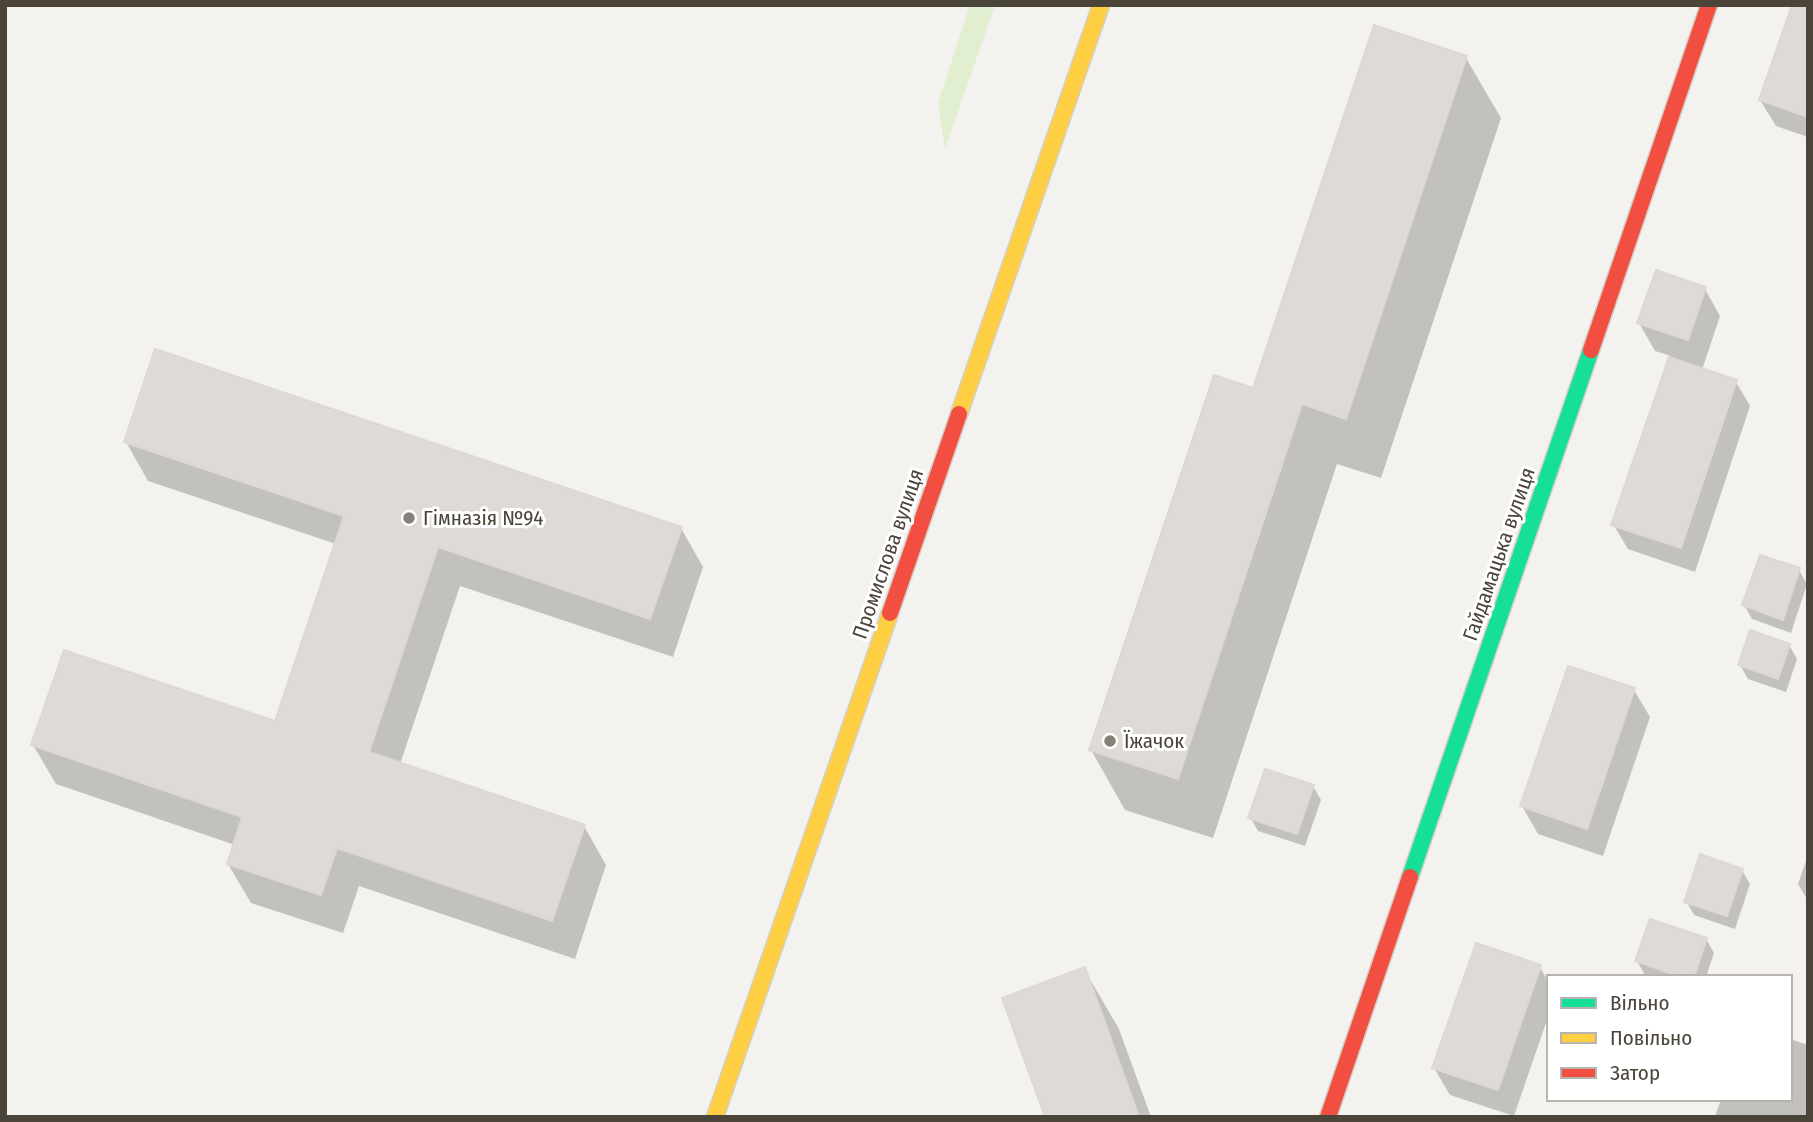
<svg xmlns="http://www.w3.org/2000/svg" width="1813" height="1122" viewBox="0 0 1813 1122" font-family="'Fira Sans Condensed',sans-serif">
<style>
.green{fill:#e1eecf}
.shadow{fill:#0003}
.building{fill:#dedbd6;stroke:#dcd9d4;stroke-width:2}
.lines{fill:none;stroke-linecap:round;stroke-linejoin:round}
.fast-casing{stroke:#d3cfc5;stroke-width:19}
.slow-casing{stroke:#d3cfc5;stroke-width:19}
.jam-casing{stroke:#d3cfc5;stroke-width:19}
.fast{stroke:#16e098;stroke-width:16}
.slow{stroke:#ffcf43;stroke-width:16}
.jam{stroke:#f24e42;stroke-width:16}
.poi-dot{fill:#868178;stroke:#fff;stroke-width:2.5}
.labels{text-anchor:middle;stroke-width:6;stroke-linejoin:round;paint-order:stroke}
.poi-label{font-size:21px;fill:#4b4439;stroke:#fff;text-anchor:start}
.street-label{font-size:21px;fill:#4b4439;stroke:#fff}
</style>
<rect width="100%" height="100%" fill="#f4f2ee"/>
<!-- green -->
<path class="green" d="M 970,5 L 995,5 L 945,149 L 938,103 Z"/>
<!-- shadow -->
<g class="shadow">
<path d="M 1808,54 L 1808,137 L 1776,126 L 1760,100 Z"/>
<path d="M 1466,58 L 1501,118 L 1381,478 L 1337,464 L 1213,838 L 1125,810 L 1091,750 L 1254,390 Z"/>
<path d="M 1705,289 L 1720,316 L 1702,370 L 1736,382 L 1750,406 L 1695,572 L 1628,549 L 1613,524 L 1671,356 L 1655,351 L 1639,323 Z"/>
<path d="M 126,442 L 681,528 L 703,567 L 673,657 L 460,586 L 400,764 L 584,826 L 606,865 L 575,959 L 359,886 L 343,933 L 251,903 L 228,864 L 235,845 L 56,784 L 33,745 L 276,723 L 336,544 L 148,481 Z"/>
<path d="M 1799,570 L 1807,584 L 1791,633 L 1752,619 L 1744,605 Z"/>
<path d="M 1789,645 L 1797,659 L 1786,692 L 1748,679 L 1740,665 Z"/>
<path d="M 1634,690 L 1650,717 L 1603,856 L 1538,834 L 1522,806 Z"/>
<path d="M 1313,786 L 1321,800 L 1305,846 L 1258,831 L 1250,817 Z"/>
<path d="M 1808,855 L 1808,901 L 1798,884 Z"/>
<path d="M 1742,870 L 1750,884 L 1735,929 L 1694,915 L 1686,901 Z"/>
<path d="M 1706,939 L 1714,953 L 1706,977 L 1651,977 L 1645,975 L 1637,961 Z"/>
<path d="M 1540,967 L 1549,983 L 1549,1014 L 1514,1116 L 1450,1095 L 1434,1068 Z"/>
<path d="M 1084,969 L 1119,1029 L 1151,1117 L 1047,1117 Z"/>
<path d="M 1790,1039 L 1808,1045 L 1808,1117 L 1715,1117 L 1721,1099 L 1790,1099 Z"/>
</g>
<!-- building -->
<g class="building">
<path d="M 1792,5 L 1808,5 L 1808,117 L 1759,100 Z"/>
<path d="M 1374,25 L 1467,56 L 1346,419 L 1302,404 L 1178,779 L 1089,750 L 1214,375 L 1253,388 Z"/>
<path d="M 1656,270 L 1706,287 L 1688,340 L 1637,323 Z"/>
<path d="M 155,349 L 682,527 L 650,619 L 438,547 L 369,752 L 585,825 L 552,921 L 337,848 L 321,895 L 227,864 L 242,817 L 31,745 L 64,650 L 275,721 L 344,516 L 124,442 Z"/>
<path d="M 1669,357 L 1737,380 L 1681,548 L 1611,525 Z"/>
<path d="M 1760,555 L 1800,568 L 1783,620 L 1742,605 Z"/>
<path d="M 1750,630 L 1790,644 L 1778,679 L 1738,665 Z"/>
<path d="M 1568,666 L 1635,688 L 1587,829 L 1520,806 Z"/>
<path d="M 1265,769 L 1314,785 L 1297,834 L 1248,818 Z"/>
<path d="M 1700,854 L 1743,869 L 1727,916 L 1684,902 Z"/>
<path d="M 1650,919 L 1707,938 L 1694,977 L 1681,977 L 1635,961 Z"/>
<path d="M 1476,943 L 1541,965 L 1498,1090 L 1432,1068 Z"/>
<path d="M 1085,967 L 1139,1117 L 1045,1117 L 1002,998 Z"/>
</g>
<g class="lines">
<!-- fast casing -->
<g class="fast-casing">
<path id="fast" d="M 1410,877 L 1591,350"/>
</g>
<!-- slow casing -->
<g class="slow-casing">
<g id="slow">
<path d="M 959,414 L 1101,5"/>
<path d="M 715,1117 L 890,613"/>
</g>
</g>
<!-- jam casing -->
<g class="jam-casing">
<g id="jam">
<path d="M 1591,350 L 1709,5"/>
<path d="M 890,613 L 959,414"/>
<path d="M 1328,1117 L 1410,877"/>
</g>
</g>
<!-- fast -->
<use href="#fast" class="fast"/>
<!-- slow -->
<use href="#slow" class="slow"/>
<!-- jam -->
<use href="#jam" class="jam"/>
</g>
<!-- markers -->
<g class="poi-dot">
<circle cx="409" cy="518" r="7"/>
<circle cx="1110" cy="741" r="7"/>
</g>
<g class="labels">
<!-- poi labels -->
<g class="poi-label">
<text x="423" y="525">Гімназія №94</text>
<text x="1124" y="748">Їжачок</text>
</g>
<!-- street labels -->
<g class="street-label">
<text transform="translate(888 554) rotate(-71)" y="7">Промислова вулиця</text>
<text transform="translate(1499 554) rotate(-71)" y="7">Гайдамацька вулиця</text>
</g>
</g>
<!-- border -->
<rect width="1813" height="1122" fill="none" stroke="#4b4439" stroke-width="14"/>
<!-- legend -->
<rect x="1547" y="975" width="245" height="126" fill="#ffffff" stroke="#b7b4b0" stroke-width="2"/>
<rect x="1561" y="998" width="35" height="10" fill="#16e098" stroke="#b7b4b0" stroke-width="2"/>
<text x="1610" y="1010" font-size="21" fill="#4b4439">Вільно</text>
<rect x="1561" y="1033" width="35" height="10" fill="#ffcf43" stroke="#b7b4b0" stroke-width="2"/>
<text x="1610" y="1045" font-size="21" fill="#4b4439">Повільно</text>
<rect x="1561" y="1068" width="35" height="10" fill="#f24e42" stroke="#b7b4b0" stroke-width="2"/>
<text x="1610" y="1080" font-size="21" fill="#4b4439">Затор</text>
</svg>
